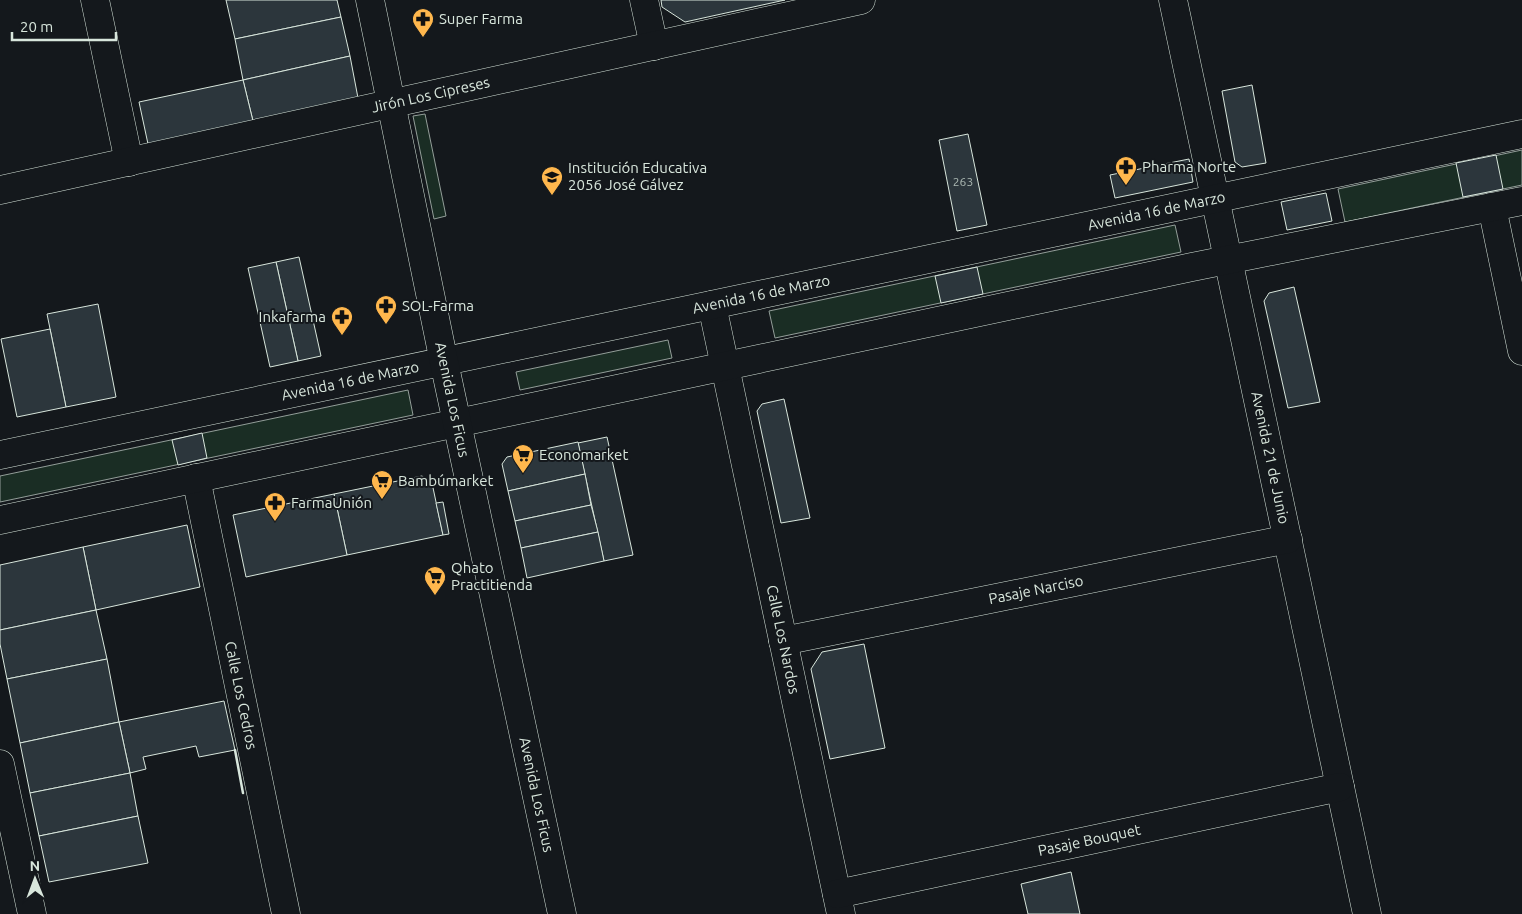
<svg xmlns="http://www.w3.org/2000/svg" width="1522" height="914" viewBox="0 0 1522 914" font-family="Ubuntu,sans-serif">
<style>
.green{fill:#1a2d24;stroke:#939e99}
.building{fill:#2c363c;stroke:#d8e6dc}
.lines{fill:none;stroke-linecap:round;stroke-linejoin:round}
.minor-casing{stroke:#d8e6dc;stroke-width:29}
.tertiary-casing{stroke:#d8e6dc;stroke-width:29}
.minor{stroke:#14181c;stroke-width:28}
.tertiary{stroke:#14181c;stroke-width:28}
.wall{stroke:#d8e6dc;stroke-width:2.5}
.labels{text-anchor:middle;stroke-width:4;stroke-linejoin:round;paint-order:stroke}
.number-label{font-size:12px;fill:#adbab4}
.poi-label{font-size:15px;fill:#d8e6dc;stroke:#14181c;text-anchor:start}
.street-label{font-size:15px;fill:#d8e6dc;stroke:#14181c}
</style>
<rect width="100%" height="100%" fill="#14181c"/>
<!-- green -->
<g class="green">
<path d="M 425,114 L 446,216 L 434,219 L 413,116 Z"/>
<path d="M 1522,150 L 1522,185 L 1345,222 L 1338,189 Z"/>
<path d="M 1175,225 L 1181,252 L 775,338 L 769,311 Z"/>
<path d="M 668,340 L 672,358 L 520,390 L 516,372 Z"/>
<path d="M 408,390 L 413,415 L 0,502 L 0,476 Z"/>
</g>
<!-- building -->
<g class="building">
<path d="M 226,0 L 337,0 L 341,17 L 235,39 Z"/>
<path d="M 661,0 L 785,0 L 685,22 L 662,7 Z"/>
<path d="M 341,17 L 350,56 L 243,80 L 235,39 Z"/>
<path d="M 350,56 L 358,98 L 253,121 L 243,80 Z"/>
<path d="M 243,80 L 253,121 L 148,144 L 139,102 Z"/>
<path d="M 1252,85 L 1266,163 L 1242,167 L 1235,162 L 1222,91 Z"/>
<path d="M 968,134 L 987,225 L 957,231 L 939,140 Z"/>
<path d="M 1496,155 L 1503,189 L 1463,197 L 1456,163 Z"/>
<path d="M 1189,159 L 1193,182 L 1115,198 L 1110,175 Z"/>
<path d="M 1326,193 L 1332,221 L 1287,230 L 1281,202 Z"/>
<path d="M 299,257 L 321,356 L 298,361 L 276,262 Z"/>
<path d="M 276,262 L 298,361 L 270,367 L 248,268 Z"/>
<path d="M 977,267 L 983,294 L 941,303 L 935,276 Z"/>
<path d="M 1294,287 L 1320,402 L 1288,408 L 1264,301 L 1269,293 Z"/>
<path d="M 98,304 L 116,397 L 66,407 L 47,314 Z"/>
<path d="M 50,329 L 66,407 L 17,417 L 1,339 Z"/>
<path d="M 784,399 L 810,518 L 781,523 L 757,411 L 762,404 Z"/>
<path d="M 202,433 L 207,458 L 178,465 L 172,440 Z"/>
<path d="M 607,437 L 633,555 L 604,561 L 578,443 Z"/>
<path d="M 578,442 L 585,474 L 508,491 L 502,464 L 507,457 Z"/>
<path d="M 585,474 L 591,505 L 515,521 L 508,491 Z"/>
<path d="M 422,476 L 432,483 L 443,535 L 347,555 L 334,494 Z"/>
<path d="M 334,494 L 347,555 L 246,577 L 233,515 Z"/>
<path d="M 443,502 L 449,534 L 443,535 L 436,503 Z"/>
<path d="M 591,505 L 598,532 L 521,548 L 515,521 Z"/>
<path d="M 187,525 L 200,587 L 96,610 L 83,547 Z"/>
<path d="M 598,532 L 604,561 L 527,578 L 521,548 Z"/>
<path d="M 83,547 L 96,610 L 0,630 L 0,565 Z"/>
<path d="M 96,610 L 107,659 L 7,679 L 0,644 L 0,630 Z"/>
<path d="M 864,644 L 885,748 L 830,759 L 811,669 L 822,652 Z"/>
<path d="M 107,659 L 119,722 L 20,743 L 7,679 Z"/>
<path d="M 224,701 L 235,750 L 199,757 L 196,746 L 143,757 L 146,769 L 130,773 L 119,722 Z"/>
<path d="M 119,722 L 130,773 L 30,793 L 20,743 Z"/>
<path d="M 130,773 L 138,816 L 39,836 L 30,793 Z"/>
<path d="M 138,816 L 148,863 L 49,882 L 39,836 Z"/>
<path d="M 1071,872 L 1080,914 L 1028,914 L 1021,884 Z"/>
</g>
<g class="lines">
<!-- minor casing -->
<g class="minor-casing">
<g id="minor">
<path d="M 95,0 L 129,162"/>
<path d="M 644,0 L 654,46"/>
<path id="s1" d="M 1173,0 L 1367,914"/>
<path id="s2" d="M 0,190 L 861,0"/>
<path d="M 1492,207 L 1522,351"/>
<path id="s3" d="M 712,305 L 841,914"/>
<path id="s4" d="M 0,455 L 1522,134"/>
<path id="s5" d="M 196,478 L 286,914"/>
<path d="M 0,520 L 1192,267 L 1522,201"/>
<path id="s6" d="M 783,641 L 1288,539"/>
<path d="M 0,764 L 32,914"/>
<path id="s7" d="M 837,894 L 1340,787"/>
</g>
</g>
<!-- tertiary casing -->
<g class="tertiary-casing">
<g id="tertiary">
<path id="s8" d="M 370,0 L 444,362 L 562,914"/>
</g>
</g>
<!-- minor -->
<use href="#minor" class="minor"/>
<!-- tertiary -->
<use href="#tertiary" class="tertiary"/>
<!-- wall -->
<path class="wall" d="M 235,750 L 243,793"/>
</g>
<!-- icons -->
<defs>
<g id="pharmacy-pin" transform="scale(1.125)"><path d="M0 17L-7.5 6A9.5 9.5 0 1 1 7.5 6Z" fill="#ffb74d" stroke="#14181c"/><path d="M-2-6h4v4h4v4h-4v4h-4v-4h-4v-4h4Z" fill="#111"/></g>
<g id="school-pin" transform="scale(1.125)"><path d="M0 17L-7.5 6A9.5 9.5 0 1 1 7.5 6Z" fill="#ffb74d" stroke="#14181c"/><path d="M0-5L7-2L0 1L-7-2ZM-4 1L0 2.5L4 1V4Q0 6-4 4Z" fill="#111"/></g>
<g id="supermarket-pin" transform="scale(1.125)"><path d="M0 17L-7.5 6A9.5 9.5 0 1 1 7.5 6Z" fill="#ffb74d" stroke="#14181c"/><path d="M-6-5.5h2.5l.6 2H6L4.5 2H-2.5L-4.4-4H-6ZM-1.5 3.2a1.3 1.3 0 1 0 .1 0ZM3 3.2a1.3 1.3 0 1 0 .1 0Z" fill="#111"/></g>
</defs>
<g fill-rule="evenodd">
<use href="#pharmacy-pin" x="423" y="19"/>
<use href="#pharmacy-pin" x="1126" y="167"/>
<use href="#school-pin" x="552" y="177"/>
<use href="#pharmacy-pin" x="386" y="306"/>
<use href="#pharmacy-pin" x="342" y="317"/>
<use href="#supermarket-pin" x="523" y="455"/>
<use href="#supermarket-pin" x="382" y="481"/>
<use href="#pharmacy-pin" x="275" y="503"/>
<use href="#supermarket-pin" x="435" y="577"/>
</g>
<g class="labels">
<!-- number labels -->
<g class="number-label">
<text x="963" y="186">263</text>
</g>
<!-- poi labels -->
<g class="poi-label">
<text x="439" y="24">Super Farma</text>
<text x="1142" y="172">Pharma Norte</text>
<text x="568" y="173">Institución Educativa<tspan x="568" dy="17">2056 José Gálvez</tspan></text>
<text x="402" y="311">SOL-Farma</text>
<text x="326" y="322" text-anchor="end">Inkafarma</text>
<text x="539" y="460">Economarket</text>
<text x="398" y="486">Bambúmarket</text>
<text x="291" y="508">FarmaUnión</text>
<text x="451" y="573">Qhato<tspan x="451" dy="17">Practitienda</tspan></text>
</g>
<!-- street labels -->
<g class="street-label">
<text dy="5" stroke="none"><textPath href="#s2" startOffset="441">Jirón Los Cipreses</textPath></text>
<text dy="5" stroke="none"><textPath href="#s4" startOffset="1182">Avenida 16 de Marzo</textPath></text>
<text dy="5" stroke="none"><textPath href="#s4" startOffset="778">Avenida 16 de Marzo</textPath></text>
<text dy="5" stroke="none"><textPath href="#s4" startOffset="358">Avenida 16 de Marzo</textPath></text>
<text dy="5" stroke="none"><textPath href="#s8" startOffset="408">Avenida Los Ficus</textPath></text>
<text dy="5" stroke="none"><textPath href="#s1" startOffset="468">Avenida 21 de Junio</textPath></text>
<text dy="5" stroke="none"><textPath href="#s6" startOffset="258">Pasaje Narciso</textPath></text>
<text dy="5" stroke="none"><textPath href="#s3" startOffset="342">Calle Los Nardos</textPath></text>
<text dy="5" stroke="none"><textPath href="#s5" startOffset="222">Calle Los Cedros</textPath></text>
<text dy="5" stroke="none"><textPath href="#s8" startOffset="812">Avenida Los Ficus</textPath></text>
<text dy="5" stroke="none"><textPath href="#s7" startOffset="258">Pasaje Bouquet</textPath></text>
</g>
</g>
<!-- north arrow -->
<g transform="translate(35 879) rotate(359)" stroke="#14181c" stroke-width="4" paint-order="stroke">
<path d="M0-4L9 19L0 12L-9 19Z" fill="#d8e6dc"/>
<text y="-8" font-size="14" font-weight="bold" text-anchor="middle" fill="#d8e6dc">N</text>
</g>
<!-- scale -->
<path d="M12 32v8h104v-8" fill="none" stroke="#d8e6dc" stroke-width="2.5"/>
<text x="20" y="32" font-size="15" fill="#d8e6dc" stroke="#14181c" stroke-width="4" paint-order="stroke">20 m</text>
</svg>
